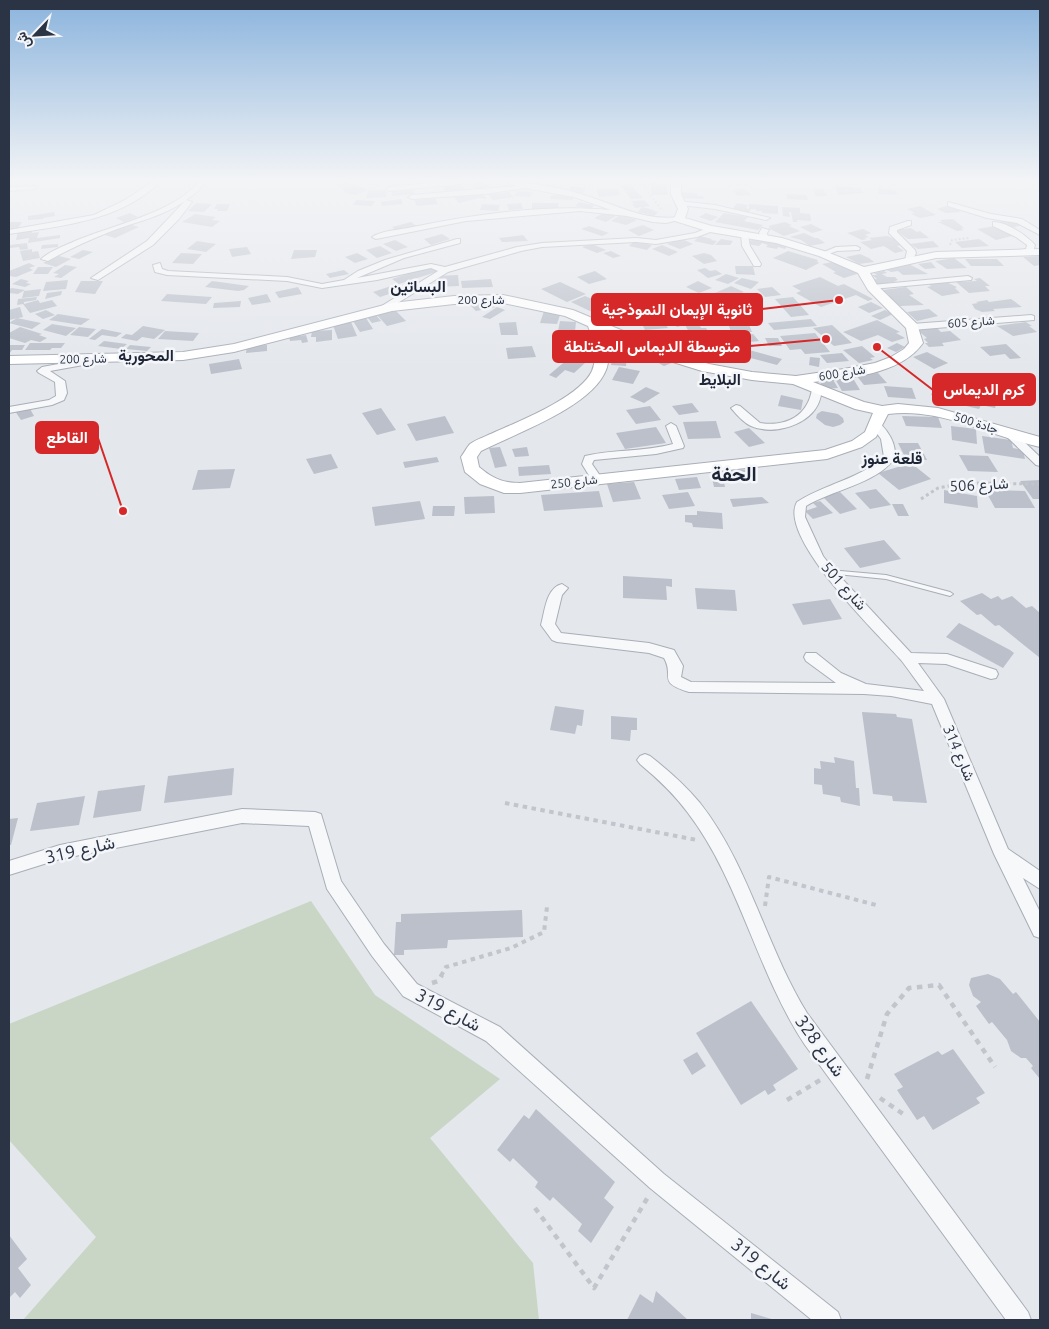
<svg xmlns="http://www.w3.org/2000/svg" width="1049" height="1329" viewBox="0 0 1049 1329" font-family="Ubuntu,Vazirmatn,sans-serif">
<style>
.green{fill:#c9d6c5}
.building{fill:#bbc0ca}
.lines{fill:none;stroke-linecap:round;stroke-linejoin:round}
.lane-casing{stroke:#a9aeb7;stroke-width:2}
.street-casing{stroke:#a9aeb7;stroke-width:2}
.secondary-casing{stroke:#a9aeb7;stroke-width:2}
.path-far4{stroke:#c2c5cb;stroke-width:2;stroke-dasharray:2 2;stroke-linecap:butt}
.path-far3{stroke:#c2c5cb;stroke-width:2.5;stroke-dasharray:2.5 2.5;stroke-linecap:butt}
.path-far2{stroke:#c2c5cb;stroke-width:3;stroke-dasharray:3 3;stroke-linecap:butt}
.path-far1{stroke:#c2c5cb;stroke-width:4;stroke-dasharray:4.5 4.5;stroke-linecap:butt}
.path{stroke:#c2c5cb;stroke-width:4.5;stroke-dasharray:5.5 5.5;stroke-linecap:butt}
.lane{fill:#f7f8fa;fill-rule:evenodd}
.street{fill:#f7f8fa;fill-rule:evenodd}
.secondary{fill:#fff;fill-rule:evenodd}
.labels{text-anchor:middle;stroke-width:5;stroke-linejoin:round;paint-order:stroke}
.far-street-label{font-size:12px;fill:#2b3445;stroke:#f4f6f9}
.street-label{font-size:15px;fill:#2b3445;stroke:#f4f6f9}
.far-district-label{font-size:16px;font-weight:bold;fill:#1d2536;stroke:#f4f6f9}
.near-street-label{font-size:18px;fill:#2b3445;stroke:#f4f6f9}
.district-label{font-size:20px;font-weight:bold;fill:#1d2536;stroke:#f4f6f9}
.leader{fill:none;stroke:#d62828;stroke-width:2}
.callout-dot{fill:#d62828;stroke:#f4f6f9;stroke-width:2}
.callout{fill:#d62828;stroke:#d62828;stroke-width:2}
.callout-label{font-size:16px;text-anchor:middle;font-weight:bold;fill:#fff}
</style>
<rect width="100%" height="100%" fill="#e4e7ec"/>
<!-- green -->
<path class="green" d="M 311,901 L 375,995 L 500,1079 L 430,1138 L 533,1263 L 539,1320 L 23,1320 L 96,1237 L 9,1140 L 9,1024 Z"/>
<!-- building -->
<g class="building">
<path d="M 346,182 L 369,190 L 355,195 L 344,192 L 345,191 L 341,189 L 345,188 L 337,186 Z"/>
<path d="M 479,182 L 490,186 L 480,190 L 470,186 Z"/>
<path d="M 650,183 L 666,184 L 668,195 L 652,195 Z"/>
<path d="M 461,184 L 465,190 L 446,192 L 442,186 Z"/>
<path d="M 631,184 L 635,190 L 643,198 L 631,199 L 620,185 Z"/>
<path d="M 571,186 L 586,188 L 583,193 L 568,192 Z"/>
<path d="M 835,186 L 861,188 L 863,193 L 838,195 Z"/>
<path d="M 878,188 L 896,190 L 897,195 L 878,194 Z"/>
<path d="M 413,189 L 415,194 L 392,196 L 391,190 Z"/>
<path d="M 596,189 L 618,189 L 620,195 L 599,197 Z"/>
<path d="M 744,189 L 751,195 L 738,196 L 732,190 Z"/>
<path d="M 815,189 L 823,189 L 827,196 L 816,196 L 813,190 Z"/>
<path d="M 387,190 L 386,197 L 366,198 L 368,191 Z"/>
<path d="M 517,191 L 533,192 L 530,197 L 514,196 Z"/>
<path d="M 509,192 L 514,197 L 493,200 L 488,194 Z"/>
<path d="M 680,192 L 697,193 L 698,196 L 703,196 L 704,199 L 682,198 Z"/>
<path d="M 482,193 L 487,199 L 479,198 L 459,203 L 454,197 Z"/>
<path d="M 786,194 L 806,195 L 808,200 L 787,199 Z"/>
<path d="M 551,195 L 573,195 L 573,200 L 550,199 Z"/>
<path d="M 435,198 L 438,204 L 417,206 L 414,200 Z"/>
<path d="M 401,199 L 403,204 L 382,206 L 381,202 Z"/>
<path d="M 356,200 L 375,201 L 372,206 L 353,205 Z"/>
<path d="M 644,200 L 650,206 L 635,208 L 632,204 L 634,204 L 631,201 Z"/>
<path d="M 579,202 L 594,205 L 591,209 L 575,206 Z"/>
<path d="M 196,203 L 212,204 L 204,212 L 188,211 Z"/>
<path d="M 521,203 L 523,209 L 509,210 L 507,204 Z"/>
<path d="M 532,203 L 558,203 L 559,209 L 532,209 Z"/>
<path d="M 737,203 L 748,205 L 746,208 L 749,209 L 749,204 L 778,206 L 778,214 L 762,213 L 762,211 L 756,211 L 756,209 L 751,209 L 749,212 L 745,212 L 732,210 Z"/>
<path d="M 217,204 L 230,204 L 227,211 L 217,211 L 218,209 L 214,209 Z"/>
<path d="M 482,204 L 500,205 L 498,211 L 480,210 Z"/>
<path d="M 920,206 L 936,215 L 920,218 L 911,214 L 915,213 L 907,209 Z"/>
<path d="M 946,206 L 961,211 L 959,212 L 961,212 L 946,213 L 937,209 Z"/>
<path d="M 642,207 L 654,210 L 653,211 L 658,212 L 654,216 L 638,212 Z"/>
<path d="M 782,207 L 800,208 L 800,213 L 810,214 L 811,221 L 797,220 L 797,222 L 793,222 L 791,212 L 789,212 L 790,217 L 783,216 Z"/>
<path d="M 54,212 L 55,216 L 43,218 L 43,219 L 28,220 L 28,216 Z"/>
<path d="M 130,213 L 138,217 L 124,222 L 116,218 Z"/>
<path d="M 604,213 L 616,216 L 606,222 L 594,218 Z"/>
<path d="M 706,213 L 718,217 L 711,221 L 699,217 Z"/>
<path d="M 724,213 L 748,217 L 744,221 L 763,225 L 758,230 L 715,222 Z"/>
<path d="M 195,214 L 216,217 L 212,220 L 220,221 L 212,227 L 182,222 Z"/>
<path d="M 620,215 L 637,220 L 626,225 L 611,221 Z"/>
<path d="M 953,219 L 964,228 L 961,228 L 964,230 L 957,231 L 938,222 L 942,222 L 940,220 Z"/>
<path d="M 1009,219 L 1021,225 L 1010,229 L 996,223 Z"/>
<path d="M 9,222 L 22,222 L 17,230 L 9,230 Z"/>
<path d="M 411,222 L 418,227 L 398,232 L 392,227 Z"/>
<path d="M 785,222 L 792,225 L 789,226 L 800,231 L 784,236 L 768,228 L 771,227 L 768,226 Z"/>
<path d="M 129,224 L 139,227 L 115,238 L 105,235 Z"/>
<path d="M 811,224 L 823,230 L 812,233 L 800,227 Z"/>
<path d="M 643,225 L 654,230 L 639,236 L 628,230 Z"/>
<path d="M 589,226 L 609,233 L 602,236 L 581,229 Z"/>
<path d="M 995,226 L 1016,235 L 996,240 L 977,229 Z"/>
<path d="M 911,228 L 917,232 L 920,231 L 929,238 L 908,239 L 895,230 Z"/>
<path d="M 863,229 L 871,233 L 865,235 L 869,237 L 864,238 L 867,239 L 862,240 L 847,233 Z"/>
<path d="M 32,230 L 32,233 L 39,232 L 37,238 L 60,235 L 60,238 L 28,243 L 29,238 L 16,240 L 18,231 Z"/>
<path d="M 804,233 L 815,238 L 818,238 L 825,243 L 810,246 L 801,240 L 790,237 Z"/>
<path d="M 442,234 L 450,239 L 431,245 L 424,239 Z"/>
<path d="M 523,235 L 528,241 L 502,242 L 499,238 Z"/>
<path d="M 700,236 L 712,239 L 711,240 L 717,241 L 713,245 L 694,241 Z"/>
<path d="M 887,236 L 898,240 L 895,241 L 902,245 L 897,246 L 904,251 L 895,253 L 884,246 L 871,249 L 860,242 L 872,240 L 869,238 Z"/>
<path d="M 680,238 L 693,244 L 680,249 L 667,244 Z"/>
<path d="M 721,239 L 733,241 L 730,245 L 715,245 Z"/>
<path d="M 752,239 L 759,239 L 788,245 L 785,249 L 778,247 L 777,249 L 766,247 L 768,245 L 762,243 L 759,246 L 747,244 Z"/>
<path d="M 979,239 L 989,246 L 962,248 L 955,242 Z"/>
<path d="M 395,240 L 408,247 L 396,251 L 383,244 Z"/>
<path d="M 197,241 L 216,244 L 206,252 L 187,249 Z"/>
<path d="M 634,241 L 652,245 L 647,250 L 629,246 Z"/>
<path d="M 933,241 L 939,247 L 918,249 L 910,244 Z"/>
<path d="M 27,243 L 28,249 L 20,250 L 19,247 L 10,248 L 10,245 Z"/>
<path d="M 58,244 L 58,247 L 41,249 L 42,245 Z"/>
<path d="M 592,244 L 606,250 L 597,253 L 582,247 Z"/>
<path d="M 662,245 L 678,252 L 669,256 L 652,249 Z"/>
<path d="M 380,246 L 392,253 L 377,258 L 366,250 Z"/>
<path d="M 247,247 L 251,254 L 232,257 L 229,249 Z"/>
<path d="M 32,249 L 32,252 L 38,251 L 40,258 L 23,261 L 20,251 Z"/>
<path d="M 83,250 L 93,252 L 79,259 L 70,257 Z"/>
<path d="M 294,250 L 317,250 L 315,257 L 291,259 Z"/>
<path d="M 611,251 L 621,256 L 613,258 L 603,253 Z"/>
<path d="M 788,251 L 818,260 L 817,261 L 819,263 L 806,270 L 773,258 Z"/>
<path d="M 181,253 L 202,254 L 193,264 L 172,263 Z"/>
<path d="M 357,253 L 368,259 L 355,263 L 345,257 Z"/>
<path d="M 704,253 L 711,255 L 717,261 L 704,264 L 692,256 Z"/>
<path d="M 860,254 L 869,258 L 874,262 L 859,264 L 846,257 Z"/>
<path d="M 59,256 L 71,259 L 56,267 L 43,263 Z"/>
<path d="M 1040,256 L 1040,265 L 1034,266 L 1023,257 Z"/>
<path d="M 954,258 L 967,268 L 947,269 L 935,261 Z"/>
<path d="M 965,259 L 997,259 L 1004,266 L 971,266 Z"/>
<path d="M 832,262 L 860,273 L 844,278 L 833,273 L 836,272 L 822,264 Z"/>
<path d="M 931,262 L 936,268 L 925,269 L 918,264 Z"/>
<path d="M 29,263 L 35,266 L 29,268 L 33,270 L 16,277 L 9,276 L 9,271 Z"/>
<path d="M 909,264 L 928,274 L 903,275 L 898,271 L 891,272 L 887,270 Z"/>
<path d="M 65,265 L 77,267 L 61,278 L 54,277 L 59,274 L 53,273 Z"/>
<path d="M 432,266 L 439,271 L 399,284 L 392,279 Z"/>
<path d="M 735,266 L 753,266 L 755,275 L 736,274 Z"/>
<path d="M 38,267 L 53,267 L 48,274 L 33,274 Z"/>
<path d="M 705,268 L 710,271 L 716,270 L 722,274 L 708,278 L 697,270 Z"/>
<path d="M 344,270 L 349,274 L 330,278 L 326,274 Z"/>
<path d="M 595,271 L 607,279 L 589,284 L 577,277 Z"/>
<path d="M 884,271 L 887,273 L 882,274 L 887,277 L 895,277 L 898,280 L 896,280 L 897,281 L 878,285 L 871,280 L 877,279 L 872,275 L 877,275 L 874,273 Z"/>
<path d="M 726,274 L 739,278 L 728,284 L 715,280 Z"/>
<path d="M 458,275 L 459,286 L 436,287 L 436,276 Z"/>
<path d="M 820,277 L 838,286 L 844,284 L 873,299 L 868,301 L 856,295 L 821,307 L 796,293 L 801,291 L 792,286 Z"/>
<path d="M 742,278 L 759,282 L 751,289 L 734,283 Z"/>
<path d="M 980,278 L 990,286 L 985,286 L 990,291 L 969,293 L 956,282 L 977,281 L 974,279 Z"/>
<path d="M 21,279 L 29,281 L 26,283 L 31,284 L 25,287 L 12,284 Z"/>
<path d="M 491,279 L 493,287 L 462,288 L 461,281 Z"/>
<path d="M 68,280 L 66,289 L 43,291 L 46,282 Z"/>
<path d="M 81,281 L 103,281 L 95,294 L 75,292 Z"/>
<path d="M 212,281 L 249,286 L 244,290 L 238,291 L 205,287 Z"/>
<path d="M 698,281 L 712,288 L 699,293 L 686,287 Z"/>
<path d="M 560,282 L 586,294 L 567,302 L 541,289 Z"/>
<path d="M 946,282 L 957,287 L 955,288 L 960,293 L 942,296 L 927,287 L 931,286 L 929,284 Z"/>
<path d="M 397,284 L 404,289 L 380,297 L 373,292 Z"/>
<path d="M 731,286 L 744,292 L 732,297 L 729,295 L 724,298 L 715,293 Z"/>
<path d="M 298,287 L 302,294 L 279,298 L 275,292 Z"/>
<path d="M 772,287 L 781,295 L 765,297 L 757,289 Z"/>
<path d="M 906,287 L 914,294 L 909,295 L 924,305 L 900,306 L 885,295 L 889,295 L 883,290 Z"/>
<path d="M 12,288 L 25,290 L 18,294 L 9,293 L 9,289 Z"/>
<path d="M 41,289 L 39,296 L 22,298 L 24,291 Z"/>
<path d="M 62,291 L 61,295 L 45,299 L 47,293 Z"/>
<path d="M 167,294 L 212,297 L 206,304 L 161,301 Z"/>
<path d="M 267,294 L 271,302 L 252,305 L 248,298 Z"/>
<path d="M 585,296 L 606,305 L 592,312 L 571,302 Z"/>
<path d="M 37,297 L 36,300 L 24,302 L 24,304 L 38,300 L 40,303 L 52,300 L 57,306 L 30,313 L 23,304 L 17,305 L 18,299 Z"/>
<path d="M 793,297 L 809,315 L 791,317 L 775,299 Z"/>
<path d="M 1011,299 L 1022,307 L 993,309 L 995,311 L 982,312 L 975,309 L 972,304 L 978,303 L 976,302 L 987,300 L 989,302 Z"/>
<path d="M 489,300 L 496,307 L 476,311 L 470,305 Z"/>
<path d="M 241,301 L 240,307 L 213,308 L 214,303 Z"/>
<path d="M 871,302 L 883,308 L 869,313 L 858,307 Z"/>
<path d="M 20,307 L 23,317 L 9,320 L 9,310 Z"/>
<path d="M 497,307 L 505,310 L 490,319 L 482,317 Z"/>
<path d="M 929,309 L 938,316 L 917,321 L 907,312 Z"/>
<path d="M 46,310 L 55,315 L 43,319 L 35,314 Z"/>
<path d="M 885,310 L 893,314 L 880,320 L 871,316 Z"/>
<path d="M 396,311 L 406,321 L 387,326 L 377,315 Z"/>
<path d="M 544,311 L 561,312 L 557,324 L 540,323 Z"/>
<path d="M 686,311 L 699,321 L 685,325 L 699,324 L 701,328 L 706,328 L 711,335 L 692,337 L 685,325 L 677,327 L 664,317 Z"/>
<path d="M 58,314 L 90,319 L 81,325 L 49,320 Z"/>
<path d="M 376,315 L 381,321 L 372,323 L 367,317 Z"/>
<path d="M 17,318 L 41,323 L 32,329 L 9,323 Z"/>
<path d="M 366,318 L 373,329 L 360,332 L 353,321 Z"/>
<path d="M 662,318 L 668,328 L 645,330 L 640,320 Z"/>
<path d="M 811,319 L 817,326 L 774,330 L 768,323 Z"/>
<path d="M 727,320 L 747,320 L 752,332 L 731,332 Z"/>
<path d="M 877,320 L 900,332 L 896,333 L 905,338 L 892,342 L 878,335 L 861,341 L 843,332 Z"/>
<path d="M 560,321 L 576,322 L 574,341 L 561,340 L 561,336 L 557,336 Z"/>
<path d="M 351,322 L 357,336 L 338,339 L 333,325 Z"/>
<path d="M 516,322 L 518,335 L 501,335 L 499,323 Z"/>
<path d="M 1026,322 L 1032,326 L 1029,326 L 1037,332 L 1013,336 L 997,326 Z"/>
<path d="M 52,324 L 76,328 L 66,336 L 43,330 Z"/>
<path d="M 832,325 L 852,343 L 834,346 L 813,328 Z"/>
<path d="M 143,326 L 165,330 L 154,339 L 142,337 L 137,341 L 121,338 L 126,334 L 132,335 Z"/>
<path d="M 20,327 L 42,334 L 39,335 L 47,338 L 40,342 L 31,340 L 25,343 L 9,338 L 9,333 Z"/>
<path d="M 79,327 L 96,329 L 88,337 L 70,335 Z"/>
<path d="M 102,329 L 122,333 L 116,337 L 102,335 L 95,340 L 89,339 Z"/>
<path d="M 916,329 L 938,329 L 941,332 L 950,331 L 961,340 L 942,343 L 944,346 L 929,347 L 925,343 L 928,343 L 924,339 L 927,338 Z"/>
<path d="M 332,330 L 332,340 L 316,342 L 316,337 L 311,337 L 312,331 Z"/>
<path d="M 165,331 L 199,333 L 193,341 L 158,339 Z"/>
<path d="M 815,333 L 830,352 L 805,354 L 801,349 L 790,350 L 780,336 Z"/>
<path d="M 753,334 L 759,341 L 741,343 L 739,340 L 735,341 L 731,336 Z"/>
<path d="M 306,335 L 308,342 L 302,343 L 301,340 L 290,341 L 289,337 Z"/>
<path d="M 765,338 L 778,338 L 782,346 L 769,346 Z"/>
<path d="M 104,341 L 127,344 L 121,349 L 98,346 Z"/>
<path d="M 30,343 L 65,343 L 61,348 L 52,348 L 50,350 L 25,350 Z"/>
<path d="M 897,343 L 905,347 L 896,352 L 887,348 Z"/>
<path d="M 1006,344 L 1021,358 L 1010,359 L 1005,354 L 990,356 L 980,347 Z"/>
<path d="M 9,345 L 25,345 L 22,350 L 12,350 L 9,354 Z"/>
<path d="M 130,345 L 151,347 L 147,351 L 126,349 Z"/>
<path d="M 267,345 L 267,351 L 246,353 L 247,346 Z"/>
<path d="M 532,346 L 536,357 L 508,359 L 506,348 Z"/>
<path d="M 862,346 L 875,357 L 870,358 L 873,360 L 859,363 L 843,350 Z"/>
<path d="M 646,348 L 658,354 L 642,363 L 629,356 Z"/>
<path d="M 749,350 L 782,359 L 777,365 L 743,356 Z"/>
<path d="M 927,352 L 948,363 L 934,369 L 913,357 Z"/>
<path d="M 613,353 L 627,354 L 626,366 L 611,365 Z"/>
<path d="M 842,353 L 849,361 L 827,363 L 820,355 Z"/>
<path d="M 660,355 L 674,362 L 664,366 L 651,359 Z"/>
<path d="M 810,357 L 820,358 L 819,367 L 809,365 Z"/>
<path d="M 569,358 L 585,363 L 574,373 L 565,370 L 556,378 L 549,375 Z"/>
<path d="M 239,359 L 242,369 L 211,374 L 209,364 Z"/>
<path d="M 619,367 L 640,371 L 633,384 L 612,380 Z"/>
<path d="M 878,373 L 887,383 L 864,385 L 856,375 Z"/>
<path d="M 833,375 L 851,375 L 860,390 L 842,391 Z"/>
<path d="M 832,378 L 838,388 L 824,389 L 818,379 Z"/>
<path d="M 936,384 L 998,399 L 995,408 L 981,405 L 979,409 L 945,401 L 946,398 L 931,395 Z"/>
<path d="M 884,386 L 912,388 L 916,399 L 888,397 Z"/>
<path d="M 646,387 L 660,393 L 644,403 L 630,397 Z"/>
<path d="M 781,395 L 803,400 L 801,410 L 778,406 Z"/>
<path d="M 692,403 L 699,412 L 679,415 L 672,406 Z"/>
<path d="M 650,406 L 661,420 L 636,424 L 626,410 Z"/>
<path d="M 29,407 L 34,416 L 21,420 L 15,411 Z"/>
<path d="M 381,408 L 396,430 L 377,435 L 362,413 Z"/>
<path d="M 822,411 L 838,414 L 843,418 L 844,422 L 840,425 L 833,427 L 825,425 L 816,418 L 817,414 Z"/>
<path d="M 445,416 L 454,433 L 416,441 L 407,424 Z"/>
<path d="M 902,416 L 938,417 L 942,428 L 906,426 Z"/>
<path d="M 716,421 L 721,438 L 688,439 L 683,422 Z"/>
<path d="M 951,426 L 976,429 L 977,444 L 952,440 Z"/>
<path d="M 656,427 L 666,443 L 625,449 L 616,433 Z"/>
<path d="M 749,428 L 765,443 L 749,447 L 734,432 Z"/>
<path d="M 982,436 L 1011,440 L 1013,448 L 1023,450 L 1025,459 L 985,453 Z"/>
<path d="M 898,443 L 918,443 L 927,460 L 906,459 Z"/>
<path d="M 500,447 L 507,466 L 495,468 L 489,448 Z"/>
<path d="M 527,447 L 529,456 L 515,457 L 512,449 Z"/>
<path d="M 331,454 L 338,468 L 314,474 L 306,459 Z"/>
<path d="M 959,455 L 988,456 L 998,472 L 968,471 Z"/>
<path d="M 437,457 L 439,462 L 405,468 L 403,462 Z"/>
<path d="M 911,463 L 931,479 L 899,490 L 878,473 Z"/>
<path d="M 549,465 L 551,474 L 519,476 L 518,467 Z"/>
<path d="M 235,469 L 230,488 L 192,490 L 198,470 Z"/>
<path d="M 710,469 L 756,470 L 757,476 L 749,476 L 750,479 L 731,479 L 732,482 L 724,482 L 725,487 L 714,487 Z"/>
<path d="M 697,477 L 701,488 L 679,490 L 675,479 Z"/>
<path d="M 1040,480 L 1040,499 L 1033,499 L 1020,481 Z"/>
<path d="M 634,482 L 641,499 L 613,502 L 607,484 Z"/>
<path d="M 876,489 L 891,505 L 870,509 L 855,493 Z"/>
<path d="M 944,490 L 977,496 L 978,508 L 944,503 Z"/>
<path d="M 985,490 L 1025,491 L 1035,508 L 995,508 Z"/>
<path d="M 599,491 L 603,507 L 544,511 L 541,495 Z"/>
<path d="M 688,492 L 695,506 L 669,509 L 662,495 Z"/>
<path d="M 840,492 L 857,509 L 840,514 L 823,497 Z"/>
<path d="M 494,496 L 495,513 L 465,514 L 464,497 Z"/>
<path d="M 762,497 L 769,503 L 733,507 L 730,499 Z"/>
<path d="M 420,501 L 425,519 L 375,526 L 372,507 Z"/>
<path d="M 820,501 L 833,513 L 813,519 L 805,511 L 817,507 L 813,503 Z"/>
<path d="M 892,504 L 903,504 L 909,516 L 898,516 Z"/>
<path d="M 433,506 L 455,506 L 454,516 L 432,516 Z"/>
<path d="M 697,511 L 722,513 L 723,529 L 693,527 L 692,523 L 685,522 L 685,515 L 697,515 Z"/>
<path d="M 884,540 L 901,559 L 860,568 L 844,548 Z"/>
<path d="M 623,576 L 672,579 L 672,587 L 666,586 L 667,600 L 623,598 Z"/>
<path d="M 695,588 L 735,590 L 737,611 L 697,609 Z"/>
<path d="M 982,593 L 991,599 L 998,596 L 1002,600 L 1012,596 L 1026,608 L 1032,606 L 1040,613 L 1040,658 L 999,625 L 995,626 L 981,614 L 977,615 L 960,601 Z"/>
<path d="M 830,599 L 842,619 L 803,625 L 792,604 Z"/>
<path d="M 959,623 L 1010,650 L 1014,653 L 1003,668 L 946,637 Z"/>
<path d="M 555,706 L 584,710 L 582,726 L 577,725 L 575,734 L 550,730 Z"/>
<path d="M 862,712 L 896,714 L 897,717 L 912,719 L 927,803 L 893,801 L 892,796 L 873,794 Z"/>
<path d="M 611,716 L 637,718 L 637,730 L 631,730 L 630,741 L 611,739 Z"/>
<path d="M 834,757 L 854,761 L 856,788 L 859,788 L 860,806 L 841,802 L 840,797 L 823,794 L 822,785 L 814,784 L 814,768 L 821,769 L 820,761 L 835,763 Z"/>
<path d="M 234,768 L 232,795 L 164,803 L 168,776 Z"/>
<path d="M 145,785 L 141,811 L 93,818 L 98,791 Z"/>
<path d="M 85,796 L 79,825 L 30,831 L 37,803 Z"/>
<path d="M 18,818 L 11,845 L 9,845 L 9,819 Z"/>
<path d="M 522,910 L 523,937 L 448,940 L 447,948 L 404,950 L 404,955 L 394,955 L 396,922 L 401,922 L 401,914 Z"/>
<path d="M 988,974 L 1000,979 L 1013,994 L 1016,992 L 1040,1022 L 1040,1079 L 1031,1068 L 1033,1066 L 1026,1058 L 1021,1058 L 1011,1051 L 1007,1040 L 992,1022 L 989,1024 L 976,1006 L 981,1002 L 973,996 L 969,985 L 971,978 Z"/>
<path d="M 751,1001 L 798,1069 L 773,1085 L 776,1090 L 768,1095 L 765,1090 L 741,1105 L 696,1033 Z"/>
<path d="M 953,1049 L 985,1093 L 976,1098 L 980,1103 L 933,1130 L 924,1116 L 917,1120 L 897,1090 L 903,1087 L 894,1074 L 938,1051 L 942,1055 Z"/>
<path d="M 697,1052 L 706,1066 L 692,1075 L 683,1060 Z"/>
<path d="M 536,1109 L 615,1182 L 604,1198 L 614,1207 L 591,1243 L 578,1231 L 582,1224 L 553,1197 L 550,1201 L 535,1187 L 538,1182 L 513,1158 L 510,1162 L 497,1150 L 524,1115 L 529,1119 Z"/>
<path d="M 9,1235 L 27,1259 L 18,1268 L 31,1285 L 20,1298 L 15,1292 L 9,1298 Z"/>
<path d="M 656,1291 L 688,1320 L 627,1320 L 640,1294 L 653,1303 Z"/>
<path d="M 751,1313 L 775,1320 L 751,1320 Z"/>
</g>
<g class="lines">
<!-- lane casing -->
<g class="lane-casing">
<path id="lane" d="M 829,570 L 886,575 L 950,592 L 953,594 L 950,596 L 886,579 L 827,573 L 826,572 Z"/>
</g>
<!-- street casing -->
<g class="street-casing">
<g id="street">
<path d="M 152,182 L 160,182 C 120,221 62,226 9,234 L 9,230 L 94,215 L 125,200 Z"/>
<path d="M 198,182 L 205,182 L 198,191 L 186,200 L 192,202 L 179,219 L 153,245 L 98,280 L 91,278 L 147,241 L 185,201 C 162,217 134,222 107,233 C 87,241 67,250 48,261 L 41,259 C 50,251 64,246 75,241 C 110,226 176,212 198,182 Z"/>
<path d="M 439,182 L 464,182 L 461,184 L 389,191 L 386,189 L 389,187 Z"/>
<path d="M 507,182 C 533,182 565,189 590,197 C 621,207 646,221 679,217 L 683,219 L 666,223 L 653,222 L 627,216 L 580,211 L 466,221 L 376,239 L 372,237 C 382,230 401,230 413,227 C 478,214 545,204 611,210 L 574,197 L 525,188 L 484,194 L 412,199 L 408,197 L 412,195 L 516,186 Z"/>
<path d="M 36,186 L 36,188 L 34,189 L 9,191 L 9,187 Z"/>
<path d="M 678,201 L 715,205 L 770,218 L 766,220 L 715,209 L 681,205 L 678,205 Z"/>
<path d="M 948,202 L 991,214 L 1022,219 L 1040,230 L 1040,235 L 1017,223 L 987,218 L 948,206 Z"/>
<path d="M 908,221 L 911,221 L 911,225 L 897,230 L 897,232 L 915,250 L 916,253 L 912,262 L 909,262 L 905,260 L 907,251 L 889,233 L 890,227 Z"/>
<path d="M 993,222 C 1007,222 1026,235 1035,245 L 1033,252 L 1021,254 L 1021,250 L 1026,249 L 1027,245 L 1016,237 L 993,226 Z"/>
<path d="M 710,227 L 713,227 L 713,231 L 697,237 L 656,244 L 636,242 L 542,247 L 521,251 L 448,272 L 383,312 L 379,309 L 380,307 L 438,271 L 431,268 L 377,280 L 322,288 L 287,281 L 167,275 L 155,272 L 153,265 L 160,263 L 162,269 L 168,271 L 287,277 L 322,284 L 344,280 L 358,271 L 385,260 L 457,239 L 460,239 L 460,243 L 404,258 L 357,278 L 431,264 L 445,267 L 517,247 L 542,243 L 636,238 L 656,240 L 695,233 Z"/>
<path d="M 762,228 L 769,230 L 767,233 L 768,239 L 761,237 L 759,233 Z"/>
<path d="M 741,233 L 748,235 L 750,246 L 761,264 L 760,266 L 754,266 L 742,246 Z"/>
<path d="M 856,246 L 860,248 L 859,250 L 837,251 L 823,256 L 819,254 L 836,247 Z"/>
<path d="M 968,276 L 972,278 L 971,280 L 872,289 L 868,287 L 872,285 Z"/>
<path d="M 1031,315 L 1034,316 L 1034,320 L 912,330 L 908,327 L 912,324 Z"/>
<path d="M 97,357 L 102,360 L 100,362 L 50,371 L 65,381 L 67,393 L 64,400 L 52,405 L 9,413 L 9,407 L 49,400 L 56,396 L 55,382 L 39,373 L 37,371 L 42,367 Z"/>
<path d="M 817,386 L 820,387 C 822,392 821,397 819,402 C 810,425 774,436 751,426 C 744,423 736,414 731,408 L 736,405 L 740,406 L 760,423 C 786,427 808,416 812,389 Z"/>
<path d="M 875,421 C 882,423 887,431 891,438 C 894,444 897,454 893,460 C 877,483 830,491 806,506 L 805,517 L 823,556 L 833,569 L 911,653 L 947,654 L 996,670 L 998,674 L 996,678 L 991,679 L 946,664 L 918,663 L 944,699 L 1008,849 L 1040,871 L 1040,889 L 1023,878 L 1040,912 L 1040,938 L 1034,936 L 994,854 L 932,704 L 891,696 L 864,694 L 689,692 C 656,682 675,677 664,658 L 649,653 L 557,642 L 552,640 L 541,625 C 545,611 546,588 562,584 L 568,588 L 562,595 L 555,624 L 561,633 L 649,643 L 674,650 L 683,666 L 681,677 L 691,682 L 836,683 L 806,661 L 804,657 L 806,653 L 816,653 L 841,673 L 866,684 L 924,691 C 916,681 909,670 901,660 C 877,633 777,537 797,502 C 825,484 859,479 884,457 L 881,439 L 870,424 Z"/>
<path d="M 671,423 L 676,426 L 684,446 L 683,448 L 656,454 L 594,460 L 592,464 L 603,480 L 597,483 L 593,482 L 582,464 L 585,456 C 614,449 644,452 673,444 L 666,426 Z"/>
<path d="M 1009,430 L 1013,431 L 1040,457 L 1040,466 L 1036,465 L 1005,435 L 1004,433 Z"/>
<path d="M 645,754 L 650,756 C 668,770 685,785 700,803 C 749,865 766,947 807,1013 L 1028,1312 L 1031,1320 L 1006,1320 L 805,1045 C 757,973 740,881 688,813 C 674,794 658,779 640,764 L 637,760 L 640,756 Z"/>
<path d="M 242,809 L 315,812 L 321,814 L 341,881 L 384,944 L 417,984 L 500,1027 L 664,1174 L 838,1312 L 841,1320 L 812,1320 L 650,1188 L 486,1041 L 403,996 L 372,956 L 327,889 L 309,826 L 242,823 L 60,859 L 9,875 L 9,861 L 60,845 Z"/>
</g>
</g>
<!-- secondary casing -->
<g class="secondary-casing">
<path id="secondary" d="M 671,182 L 681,182 L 681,194 L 688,209 L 685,218 L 712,226 L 782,238 L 827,252 L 864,267 L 936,252 L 1040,249 L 1040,255 L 936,258 L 870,273 L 877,285 L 917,324 L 923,343 C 900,375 849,378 813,382 L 864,402 L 882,406 L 898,404 L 938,408 L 1040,437 L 1040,447 C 990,436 940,407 888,414 L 876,437 L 862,447 L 827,459 L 520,493 L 504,493 L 480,484 L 465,472 L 461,457 C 464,453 467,447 470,444 C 477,439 487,436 495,432 C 520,421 580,397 592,371 C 598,357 593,339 588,326 L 565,316 L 503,303 L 454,304 L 392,311 L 234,352 L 183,360 L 9,364 L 9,356 L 183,352 L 234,344 L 392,303 L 454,296 L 503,295 L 573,310 L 683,356 L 709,364 L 752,372 L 796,376 L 844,369 L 875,363 L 891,357 L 904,349 L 909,343 L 906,328 L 868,290 L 858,273 L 819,256 L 776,243 L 710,232 L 675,221 L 674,219 L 678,209 L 671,194 ZM 603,332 L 673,362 L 702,371 L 752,380 L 793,384 L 855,409 L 873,413 L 865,432 L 852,441 L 825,450 L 520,483 C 502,483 492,478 479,467 L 477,457 L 481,451 C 514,434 592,407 606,370 C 611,358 607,344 603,332 Z"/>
</g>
<!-- path-far4 -->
<g class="path-far4">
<path d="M 641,182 L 661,209"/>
<path d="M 950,245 L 952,240 L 969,238"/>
</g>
<!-- path-far3 -->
<path class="path-far3" d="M 962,483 L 998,483"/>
<!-- path-far2 -->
<path class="path-far2" d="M 921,499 L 938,488 L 964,483 L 1040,484"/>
<!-- path-far1 -->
<g class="path-far1">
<path d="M 505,803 L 697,840"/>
<path d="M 765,906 L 769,877 L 880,906"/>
<path d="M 441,976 L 446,967 L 511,948 L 544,932 L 547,907"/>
</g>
<!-- path -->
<g class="path">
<path d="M 432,983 L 438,981 L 442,975"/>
<path d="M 867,1079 L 887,1014 L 909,988 L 939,985 L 995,1067"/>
<path d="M 880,1098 L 906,1116"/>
<path d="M 787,1100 L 822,1079"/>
<path d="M 535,1208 L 594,1288 L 648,1197"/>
</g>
<!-- lane -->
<use href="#lane" class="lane"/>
<!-- street -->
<use href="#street" class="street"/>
<!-- secondary -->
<use href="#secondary" class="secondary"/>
</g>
<!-- sky -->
<linearGradient id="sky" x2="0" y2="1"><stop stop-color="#8bb4dd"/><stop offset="0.49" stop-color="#f3f4f6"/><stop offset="1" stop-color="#f3f4f6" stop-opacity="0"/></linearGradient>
<rect width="1049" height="368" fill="url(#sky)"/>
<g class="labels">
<!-- far-street labels -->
<g class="far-street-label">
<text x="481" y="304">شارع 200</text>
<text transform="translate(971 322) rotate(-4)" y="4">شارع 605</text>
<text transform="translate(83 359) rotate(-1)" y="4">شارع 200</text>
<text transform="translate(842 373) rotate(-9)" y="4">شارع 600</text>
<text transform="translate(976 423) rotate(18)" y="4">جادة 500</text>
<text transform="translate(574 482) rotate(-6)" y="4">شارع 250</text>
</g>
<!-- street labels -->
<g class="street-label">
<text transform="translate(979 485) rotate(-3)" y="5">شارع 506</text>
<text transform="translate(844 586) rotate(48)" y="5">شارع 501</text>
<text transform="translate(959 753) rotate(67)" y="5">شارع 314</text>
</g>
<!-- far-district labels -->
<g class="far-district-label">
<text x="418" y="292">البساتين</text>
<text x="146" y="361">المحورية</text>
<text x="720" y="385">البلايط</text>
<text x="892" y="464">قلعة عنوز</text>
</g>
<!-- near-street labels -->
<g class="near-street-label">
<text transform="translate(80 850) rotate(-13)" y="6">شارع 319</text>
<text transform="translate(448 1010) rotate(28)" y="6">شارع 319</text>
<text transform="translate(820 1046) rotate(54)" y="6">شارع 328</text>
<text transform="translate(761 1264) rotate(39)" y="6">شارع 319</text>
</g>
<!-- district labels -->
<g class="district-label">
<text x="734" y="481">الحفة</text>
</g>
</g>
<!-- callouts -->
<path class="leader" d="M839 300L762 309M826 339L750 346M877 347L933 390M123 511L98 438"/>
<g class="callout-dot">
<circle cx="839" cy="300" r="5"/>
<circle cx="826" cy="339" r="5"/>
<circle cx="877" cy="347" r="5"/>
<circle cx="123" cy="511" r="5"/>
</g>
<g class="callout">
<rect x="592" y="294" width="170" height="31" rx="5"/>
<rect x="553" y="331" width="197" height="31" rx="5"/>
<rect x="933" y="374" width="102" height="31" rx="5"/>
<rect x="36" y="422" width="62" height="31" rx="5"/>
</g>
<g class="callout-label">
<text x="677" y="315">ثانوية الإيمان النموذجية</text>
<text x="652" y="352">متوسطة الديماس المختلطة</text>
<text x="984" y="395">كرم الديماس</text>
<text x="67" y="443">القاطع</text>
</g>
<!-- border -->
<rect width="1049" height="1329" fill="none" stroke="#2b3445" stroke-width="20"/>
<!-- north arrow -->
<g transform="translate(35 35) rotate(245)" stroke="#f4f6f9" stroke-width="4" paint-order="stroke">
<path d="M0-4L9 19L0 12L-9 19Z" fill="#2b3445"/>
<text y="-8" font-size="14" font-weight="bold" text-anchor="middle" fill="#2b3445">ش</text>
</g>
</svg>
